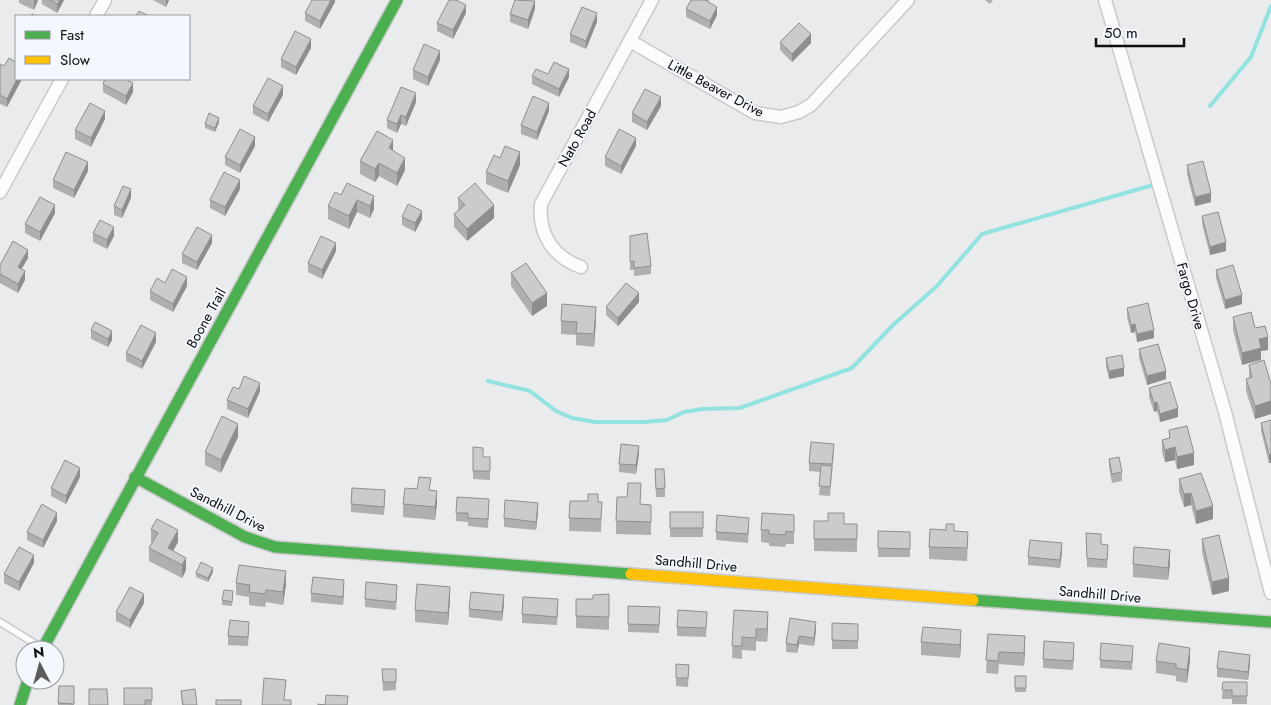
<svg xmlns="http://www.w3.org/2000/svg" width="1271" height="705" viewBox="0 0 1271 705" font-family="Jost,sans-serif">
<style>
.lines{fill:none;stroke-linecap:round;stroke-linejoin:round}
.stream{stroke:#92e2df;stroke-width:4}
.lane-casing{stroke:#c8c9ca;stroke-width:9}
.street-casing{stroke:#c8c9ca;stroke-width:15}
.fast-casing{stroke:#c8c9ca;stroke-width:14}
.slow-casing{stroke:#c8c9ca;stroke-width:14}
.lane{stroke:#fcfcfc;stroke-width:6}
.street{stroke:#fcfcfc;stroke-width:12}
.fast{stroke:#4caf50;stroke-width:11}
.slow{stroke:#ffc107;stroke-width:11}
.wall{fill:#aeafb0}
.shaded-wall{fill:#8d8e90}
.building{fill:#cacbcd;stroke:#8d8e90}
.labels{text-anchor:middle;stroke-width:4;stroke-linejoin:round;paint-order:stroke}
.street-label{font-size:14px;fill:#0c0e0f;stroke:#f4f7fd}
</style>
<rect width="100%" height="100%" fill="#e9ebed"/>
<g class="lines">
<!-- stream -->
<g class="stream">
<path d="M 1210,106 L 1251,57 L 1271,6"/>
<path d="M 488,381 L 530,391 L 556,411 L 572,418 L 595,422 L 645,422 L 667,420 L 684,412 L 702,409 L 740,408 L 852,368 L 893,325 L 937,286 L 982,234 L 1153,185"/>
</g>
<!-- lane casing -->
<g class="lane-casing">
<path id="lane" d="M 0,622 L 42,648"/>
</g>
<!-- street casing -->
<g class="street-casing">
<g id="street">
<path d="M 1105,0 L 1225,412 L 1271,593"/>
<path d="M 96,16 L 105,0"/>
<path d="M 630,41 L 755,113 L 781,117 L 799,112 L 811,105 L 908,0"/>
<path d="M 0,192 L 62,79"/>
<path d="M 581,267 C 553,257 538,234 541,204 L 652,0"/>
</g>
</g>
<!-- fast casing -->
<g class="fast-casing">
<g id="fast">
<path d="M 135,477 L 245,537 L 275,547 L 631,574"/>
<path d="M 973,600 L 1271,622"/>
<path d="M 42,650 L 397,0"/>
<path d="M 20,705 L 28,680"/>
</g>
</g>
<!-- slow casing -->
<g class="slow-casing">
<path id="slow" d="M 631,574 L 973,600"/>
</g>
<!-- lane -->
<use href="#lane" class="lane"/>
<!-- street -->
<use href="#street" class="street"/>
<!-- fast -->
<use href="#fast" class="fast"/>
<!-- slow -->
<use href="#slow" class="slow"/>
</g>
<!-- wall -->
<g class="wall">
<path d="M 19,0 L 38,0 L 34,10 L 19,3 Z"/>
<path d="M 42,0 L 64,0 L 57,13 L 42,4 Z"/>
<path d="M 153,0 L 169,0 L 166,7 Z"/>
<path d="M 335,0 L 335,2 L 320,29 L 305,21 L 305,13 Z"/>
<path d="M 691,0 L 709,0 L 708,2 L 717,15 L 710,29 L 686,17 L 686,9 Z"/>
<path d="M 985,0 L 993,0 L 990,4 Z"/>
<path d="M 535,9 L 528,29 L 510,22 L 510,14 Z"/>
<path d="M 466,13 L 453,39 L 437,31 L 437,23 Z"/>
<path d="M 597,22 L 586,49 L 570,42 L 570,34 Z"/>
<path d="M 780,42 L 811,43 L 792,62 L 780,50 Z"/>
<path d="M 311,48 L 296,75 L 281,67 L 281,59 Z"/>
<path d="M 440,60 L 428,86 L 413,79 L 413,70 Z"/>
<path d="M 0,64 L 16,79 L 22,79 L 7,107 L 0,104 Z"/>
<path d="M 548,74 L 569,77 L 559,97 L 532,84 L 532,76 Z"/>
<path d="M 105,79 L 129,79 L 128,81 L 133,92 L 126,105 L 103,92 L 103,84 Z"/>
<path d="M 283,95 L 268,122 L 253,114 L 253,106 Z"/>
<path d="M 416,102 L 406,126 L 401,124 L 397,133 L 387,128 L 387,120 Z"/>
<path d="M 661,106 L 647,130 L 632,122 L 632,113 Z"/>
<path d="M 549,111 L 537,140 L 521,134 L 521,125 Z"/>
<path d="M 105,119 L 91,147 L 75,139 L 75,130 Z"/>
<path d="M 219,122 L 215,132 L 205,128 L 205,124 Z"/>
<path d="M 255,146 L 240,173 L 225,165 L 225,157 Z"/>
<path d="M 636,146 L 621,174 L 605,166 L 605,157 Z"/>
<path d="M 393,151 L 405,170 L 397,186 L 379,176 L 375,182 L 360,174 L 360,161 Z"/>
<path d="M 500,158 L 520,165 L 508,193 L 486,184 L 486,172 Z"/>
<path d="M 1187,165 L 1211,202 L 1195,206 L 1187,174 Z"/>
<path d="M 88,171 L 74,198 L 53,188 L 53,180 Z"/>
<path d="M 347,183 L 374,209 L 370,218 L 357,212 L 349,229 L 328,219 L 328,206 L 341,195 Z"/>
<path d="M 240,189 L 225,216 L 210,208 L 210,200 Z"/>
<path d="M 131,198 L 122,218 L 114,215 L 114,206 Z"/>
<path d="M 458,198 L 494,218 L 467,241 L 454,227 L 454,214 L 458,211 Z"/>
<path d="M 55,213 L 40,241 L 25,233 L 25,224 Z"/>
<path d="M 1202,216 L 1226,251 L 1210,255 L 1202,224 Z"/>
<path d="M 402,217 L 422,219 L 415,232 L 402,225 Z"/>
<path d="M 93,233 L 114,236 L 107,249 L 93,242 Z"/>
<path d="M 630,236 L 651,266 L 651,274 L 634,276 L 634,270 L 630,270 Z"/>
<path d="M 212,243 L 197,270 L 182,263 L 182,254 Z"/>
<path d="M 336,251 L 322,279 L 308,272 L 308,263 Z"/>
<path d="M 28,258 L 21,269 L 25,280 L 18,293 L 0,283 L 0,265 Z"/>
<path d="M 1216,270 L 1242,304 L 1225,309 L 1216,278 Z"/>
<path d="M 511,273 L 547,306 L 532,316 L 511,286 Z"/>
<path d="M 165,283 L 187,286 L 173,312 L 150,300 L 150,291 Z"/>
<path d="M 639,302 L 618,326 L 606,315 L 606,307 Z"/>
<path d="M 1127,308 L 1154,338 L 1137,342 L 1135,332 L 1131,333 L 1127,317 Z"/>
<path d="M 1233,317 L 1268,350 L 1261,351 L 1242,365 L 1233,330 Z"/>
<path d="M 596,320 L 594,347 L 576,345 L 576,335 L 561,334 L 561,321 Z"/>
<path d="M 91,330 L 112,340 L 108,347 L 91,339 Z"/>
<path d="M 156,342 L 142,369 L 126,361 L 126,353 Z"/>
<path d="M 1139,349 L 1166,379 L 1147,385 L 1139,358 Z"/>
<path d="M 1106,358 L 1124,376 L 1109,379 L 1106,367 Z"/>
<path d="M 1249,365 L 1271,384 L 1271,414 L 1255,419 L 1246,391 L 1246,379 L 1249,378 Z"/>
<path d="M 1149,388 L 1178,417 L 1160,422 L 1157,411 L 1154,412 L 1149,397 Z"/>
<path d="M 260,391 L 248,418 L 227,409 L 227,400 Z"/>
<path d="M 1271,420 L 1269,463 L 1261,431 L 1261,423 Z"/>
<path d="M 1169,430 L 1194,465 L 1177,469 L 1175,460 L 1165,462 L 1162,452 L 1162,440 L 1169,438 Z"/>
<path d="M 238,437 L 221,473 L 205,465 L 205,452 Z"/>
<path d="M 473,447 L 483,457 L 490,457 L 490,480 L 473,479 Z"/>
<path d="M 834,452 L 830,496 L 819,495 L 821,472 L 809,471 L 809,463 Z"/>
<path d="M 639,454 L 636,474 L 619,472 L 619,464 Z"/>
<path d="M 1109,459 L 1122,472 L 1122,481 L 1112,483 L 1109,467 Z"/>
<path d="M 655,469 L 665,488 L 665,497 L 656,497 Z"/>
<path d="M 80,477 L 66,504 L 51,496 L 51,488 Z"/>
<path d="M 1179,479 L 1213,519 L 1196,524 L 1191,505 L 1184,507 L 1179,492 Z"/>
<path d="M 431,490 L 437,503 L 435,520 L 403,517 L 403,504 Z"/>
<path d="M 385,499 L 384,515 L 351,512 L 351,504 Z"/>
<path d="M 570,501 L 602,502 L 601,532 L 569,531 Z"/>
<path d="M 641,504 L 651,505 L 651,535 L 616,534 L 616,521 Z"/>
<path d="M 489,507 L 488,528 L 468,526 L 468,522 L 456,521 L 456,513 Z"/>
<path d="M 538,512 L 536,530 L 504,527 L 504,518 Z"/>
<rect x="670" y="512" width="33" height="25"/>
<path d="M 57,521 L 43,548 L 27,540 L 27,532 Z"/>
<path d="M 814,521 L 844,524 L 857,524 L 857,552 L 814,551 Z"/>
<path d="M 749,526 L 748,543 L 716,540 L 716,532 Z"/>
<path d="M 794,527 L 794,544 L 786,544 L 785,547 L 769,546 L 769,543 L 761,542 L 761,530 Z"/>
<path d="M 151,529 L 178,542 L 173,551 L 186,570 L 182,578 L 149,561 L 149,548 L 152,543 L 151,542 Z"/>
<path d="M 878,531 L 910,532 L 910,557 L 878,557 Z"/>
<path d="M 954,531 L 968,544 L 967,561 L 929,559 L 929,547 Z"/>
<path d="M 1086,533 L 1101,544 L 1108,553 L 1107,568 L 1087,567 Z"/>
<path d="M 1202,539 L 1229,591 L 1212,595 L 1202,552 Z"/>
<path d="M 1062,552 L 1060,568 L 1028,565 L 1028,557 Z"/>
<path d="M 34,563 L 19,591 L 4,583 L 4,574 Z"/>
<path d="M 1170,563 L 1168,580 L 1133,577 L 1133,564 Z"/>
<path d="M 213,572 L 208,582 L 196,577 L 196,573 Z"/>
<path d="M 236,583 L 286,584 L 283,605 L 266,602 L 265,607 L 249,605 L 249,597 L 236,595 Z"/>
<path d="M 344,589 L 343,605 L 311,602 L 311,593 Z"/>
<path d="M 397,593 L 396,610 L 365,607 L 365,599 Z"/>
<path d="M 609,594 L 609,630 L 576,628 L 576,599 L 593,599 Z"/>
<path d="M 233,596 L 232,606 L 222,605 L 222,600 Z"/>
<path d="M 450,599 L 448,625 L 415,622 L 415,610 Z"/>
<path d="M 144,603 L 130,628 L 116,621 L 116,612 Z"/>
<path d="M 504,604 L 502,621 L 469,617 L 469,609 Z"/>
<path d="M 628,606 L 660,607 L 659,633 L 628,632 Z"/>
<path d="M 558,608 L 557,625 L 522,623 L 522,614 Z"/>
<path d="M 734,610 L 768,625 L 767,642 L 756,641 L 756,651 L 742,650 L 742,659 L 732,658 Z"/>
<path d="M 790,618 L 816,630 L 814,646 L 799,644 L 797,653 L 786,652 L 786,643 Z"/>
<path d="M 707,620 L 706,637 L 677,636 L 677,627 Z"/>
<path d="M 832,623 L 858,624 L 858,649 L 832,649 Z"/>
<path d="M 249,630 L 248,646 L 228,645 L 228,636 Z"/>
<path d="M 988,634 L 1025,649 L 1024,666 L 999,664 L 998,674 L 986,673 Z"/>
<path d="M 921,642 L 961,642 L 960,658 L 921,655 Z"/>
<path d="M 1074,652 L 1073,670 L 1043,668 L 1043,659 Z"/>
<path d="M 1133,654 L 1132,670 L 1100,668 L 1100,660 Z"/>
<path d="M 1190,660 L 1187,683 L 1176,681 L 1176,676 L 1156,673 L 1156,661 Z"/>
<path d="M 1250,663 L 1248,680 L 1217,677 L 1217,668 Z"/>
<path d="M 676,664 L 689,665 L 688,687 L 676,686 Z"/>
<path d="M 382,669 L 396,669 L 396,690 L 383,691 Z"/>
<rect x="1015" y="676" width="11" height="16"/>
<path d="M 1223,682 L 1247,682 L 1247,704 L 1232,704 L 1232,699 L 1222,699 Z"/>
<path d="M 59,686 L 74,686 L 74,705 L 58,705 Z"/>
<path d="M 152,688 L 152,705 L 124,705 Z"/>
<path d="M 181,691 L 197,705 L 182,705 Z"/>
</g>
<!-- shaded-wall -->
<g class="shaded-wall">
<path d="M 34,0 L 38,0 L 34,10 Z"/>
<path d="M 60,0 L 64,0 L 57,13 L 57,4 Z"/>
<path d="M 166,0 L 169,0 L 166,7 Z"/>
<path d="M 331,0 L 335,0 L 335,2 L 320,29 L 320,21 Z"/>
<path d="M 535,1 L 535,9 L 528,29 L 528,20 Z"/>
<path d="M 466,5 L 466,13 L 453,39 L 453,30 Z"/>
<path d="M 717,7 L 717,15 L 710,29 L 710,21 Z"/>
<path d="M 597,13 L 597,22 L 586,49 L 586,41 Z"/>
<path d="M 811,34 L 811,43 L 792,62 L 792,54 Z"/>
<path d="M 311,39 L 311,48 L 296,75 L 296,67 Z"/>
<path d="M 440,51 L 440,60 L 428,86 L 428,77 Z"/>
<path d="M 569,69 L 569,77 L 559,97 L 559,89 Z"/>
<path d="M 17,79 L 22,79 L 7,107 L 7,99 Z"/>
<path d="M 133,83 L 133,92 L 126,105 L 126,96 Z"/>
<path d="M 283,86 L 283,95 L 268,122 L 268,114 Z"/>
<path d="M 416,93 L 416,102 L 406,126 L 406,117 Z"/>
<path d="M 661,97 L 661,106 L 647,130 L 647,122 Z"/>
<path d="M 549,103 L 549,111 L 537,140 L 537,132 Z"/>
<path d="M 105,111 L 105,119 L 91,147 L 91,138 Z"/>
<path d="M 401,115 L 401,124 L 397,133 L 397,124 Z"/>
<path d="M 219,118 L 219,122 L 215,132 L 215,128 Z"/>
<path d="M 255,137 L 255,146 L 240,173 L 240,165 Z"/>
<path d="M 636,138 L 636,146 L 621,174 L 621,166 Z"/>
<path d="M 393,140 L 393,153 L 389,148 Z"/>
<path d="M 520,152 L 520,165 L 508,193 L 508,181 Z"/>
<path d="M 405,158 L 405,170 L 397,186 L 397,173 Z"/>
<path d="M 88,162 L 88,171 L 74,198 L 74,190 Z"/>
<path d="M 379,163 L 379,176 L 375,182 L 375,169 Z"/>
<path d="M 240,180 L 240,189 L 225,216 L 225,207 Z"/>
<path d="M 131,189 L 131,198 L 122,218 L 122,210 Z"/>
<path d="M 1211,193 L 1211,202 L 1195,206 L 1195,197 Z"/>
<path d="M 374,196 L 374,209 L 370,218 L 370,206 Z"/>
<path d="M 357,200 L 357,212 L 349,229 L 349,216 Z"/>
<path d="M 55,205 L 55,213 L 40,241 L 40,232 Z"/>
<path d="M 494,205 L 494,218 L 467,241 L 467,229 Z"/>
<path d="M 422,211 L 422,219 L 415,232 L 415,223 Z"/>
<path d="M 114,227 L 114,236 L 107,249 L 107,240 Z"/>
<path d="M 212,235 L 212,243 L 197,270 L 197,262 Z"/>
<path d="M 1226,242 L 1226,251 L 1210,255 L 1210,247 Z"/>
<path d="M 336,243 L 336,251 L 322,279 L 322,270 Z"/>
<path d="M 28,250 L 28,258 L 18,275 L 18,267 Z"/>
<path d="M 25,271 L 25,280 L 18,293 L 18,284 Z"/>
<path d="M 187,277 L 187,286 L 173,312 L 173,304 Z"/>
<path d="M 547,293 L 547,306 L 532,316 L 532,303 Z"/>
<path d="M 639,293 L 639,302 L 618,326 L 618,318 Z"/>
<path d="M 1242,295 L 1242,304 L 1225,309 L 1225,300 Z"/>
<path d="M 596,307 L 596,320 L 594,347 L 594,334 Z"/>
<path d="M 1135,324 L 1135,332 L 1131,333 L 1131,325 Z"/>
<path d="M 1154,330 L 1154,338 L 1137,342 L 1137,334 Z"/>
<path d="M 112,331 L 112,340 L 108,347 L 108,339 Z"/>
<path d="M 156,333 L 156,342 L 142,369 L 142,361 Z"/>
<path d="M 1268,337 L 1268,350 L 1261,351 L 1261,360 L 1242,365 L 1242,353 L 1259,339 Z"/>
<path d="M 1124,368 L 1124,376 L 1109,379 L 1109,371 Z"/>
<path d="M 1166,371 L 1166,379 L 1147,385 L 1147,376 Z"/>
<path d="M 260,383 L 260,391 L 248,418 L 248,409 Z"/>
<path d="M 1271,401 L 1271,414 L 1255,419 L 1255,406 Z"/>
<path d="M 1157,402 L 1157,411 L 1154,412 L 1154,403 Z"/>
<path d="M 1178,408 L 1178,417 L 1160,422 L 1160,414 Z"/>
<path d="M 238,424 L 238,437 L 221,473 L 221,460 Z"/>
<path d="M 639,446 L 639,454 L 636,474 L 636,465 Z"/>
<path d="M 1175,447 L 1175,460 L 1165,462 L 1165,450 Z"/>
<path d="M 1194,453 L 1194,465 L 1177,469 L 1177,457 Z"/>
<path d="M 1271,454 L 1271,463 L 1269,463 L 1269,455 Z"/>
<path d="M 80,468 L 80,477 L 66,504 L 66,496 Z"/>
<path d="M 437,491 L 437,503 L 435,520 L 435,507 Z"/>
<path d="M 1191,493 L 1191,505 L 1184,507 L 1184,494 Z"/>
<path d="M 538,503 L 538,512 L 536,530 L 536,522 Z"/>
<path d="M 1213,506 L 1213,519 L 1196,524 L 1196,511 Z"/>
<path d="M 57,513 L 57,521 L 43,548 L 43,540 Z"/>
<path d="M 178,530 L 178,542 L 169,558 L 168,548 Z"/>
<path d="M 1062,543 L 1062,552 L 1060,568 L 1060,560 Z"/>
<path d="M 1170,550 L 1170,563 L 1168,580 L 1168,568 Z"/>
<path d="M 34,555 L 34,563 L 19,591 L 19,582 Z"/>
<path d="M 186,558 L 186,570 L 182,578 L 182,565 Z"/>
<path d="M 213,568 L 213,572 L 208,582 L 208,578 Z"/>
<path d="M 286,571 L 286,584 L 283,605 L 283,592 Z"/>
<path d="M 1229,578 L 1229,591 L 1212,595 L 1212,582 Z"/>
<path d="M 344,580 L 344,589 L 343,605 L 343,597 Z"/>
<path d="M 450,587 L 450,599 L 448,625 L 448,613 Z"/>
<path d="M 144,594 L 144,603 L 130,628 L 130,620 Z"/>
<path d="M 504,595 L 504,604 L 502,621 L 502,612 Z"/>
<path d="M 768,612 L 768,625 L 767,642 L 767,629 Z"/>
<path d="M 816,622 L 816,630 L 814,646 L 814,638 Z"/>
<path d="M 961,630 L 961,642 L 960,658 L 960,645 Z"/>
<path d="M 799,636 L 799,644 L 797,653 L 797,645 Z"/>
<path d="M 1025,636 L 1025,649 L 1024,666 L 1024,653 Z"/>
<path d="M 1190,648 L 1190,660 L 1187,683 L 1187,670 Z"/>
<path d="M 1250,655 L 1250,663 L 1248,680 L 1248,672 Z"/>
</g>
<!-- building -->
<g class="building">
<path d="M 49,0 L 60,0 L 57,4 Z"/>
<path d="M 312,0 L 331,0 L 320,21 L 305,13 Z"/>
<path d="M 449,0 L 456,0 L 466,5 L 453,30 L 437,23 Z"/>
<path d="M 515,0 L 535,1 L 528,20 L 510,14 Z"/>
<path d="M 691,0 L 705,0 L 717,7 L 710,21 L 686,9 Z"/>
<path d="M 582,7 L 597,13 L 586,41 L 570,34 Z"/>
<path d="M 139,11 L 149,16 L 136,16 Z"/>
<path d="M 32,14 L 37,16 L 31,16 Z"/>
<path d="M 799,23 L 811,34 L 792,54 L 780,42 Z"/>
<path d="M 295,31 L 311,39 L 296,67 L 281,59 Z"/>
<path d="M 424,44 L 440,51 L 428,77 L 413,70 Z"/>
<path d="M 9,58 L 16,62 L 16,79 L 17,79 L 7,99 L 0,95 L 0,64 L 4,66 Z"/>
<path d="M 554,62 L 569,69 L 559,89 L 532,76 L 536,69 L 548,74 Z"/>
<path d="M 268,78 L 283,86 L 268,114 L 253,106 Z"/>
<path d="M 105,79 L 125,79 L 133,83 L 126,96 L 103,84 Z"/>
<path d="M 401,87 L 416,93 L 406,117 L 401,115 L 397,124 L 387,120 Z"/>
<path d="M 645,89 L 661,97 L 647,122 L 632,113 Z"/>
<path d="M 533,96 L 549,103 L 537,132 L 521,125 Z"/>
<path d="M 90,103 L 105,111 L 91,138 L 75,130 Z"/>
<path d="M 209,113 L 219,118 L 215,128 L 205,124 Z"/>
<path d="M 240,129 L 255,137 L 240,165 L 225,157 Z"/>
<path d="M 619,129 L 636,138 L 621,166 L 605,157 Z"/>
<path d="M 377,131 L 393,140 L 389,148 L 405,158 L 397,173 L 379,163 L 375,169 L 360,161 Z"/>
<path d="M 505,146 L 520,152 L 508,181 L 486,172 L 494,155 L 500,158 Z"/>
<path d="M 66,152 L 88,162 L 74,190 L 53,180 Z"/>
<path d="M 1203,161 L 1211,193 L 1195,197 L 1187,165 Z"/>
<path d="M 224,172 L 240,180 L 225,207 L 210,200 Z"/>
<path d="M 347,183 L 374,196 L 370,206 L 357,200 L 349,216 L 328,206 L 335,192 L 341,195 Z"/>
<path d="M 475,183 L 494,205 L 467,229 L 454,214 L 465,205 L 458,198 Z"/>
<path d="M 123,186 L 131,189 L 122,210 L 114,206 Z"/>
<path d="M 40,197 L 55,205 L 40,232 L 25,224 Z"/>
<path d="M 408,204 L 422,211 L 415,223 L 402,217 Z"/>
<path d="M 1218,212 L 1226,242 L 1210,247 L 1202,216 Z"/>
<path d="M 100,220 L 114,227 L 107,240 L 93,233 Z"/>
<path d="M 197,227 L 212,235 L 197,262 L 182,254 Z"/>
<path d="M 647,233 L 651,266 L 634,268 L 634,261 L 630,262 L 630,236 Z"/>
<path d="M 321,236 L 336,243 L 322,270 L 308,263 Z"/>
<path d="M 13,241 L 28,250 L 18,267 L 25,271 L 18,284 L 0,274 L 0,265 Z"/>
<path d="M 526,263 L 547,293 L 532,303 L 511,273 Z"/>
<path d="M 1233,265 L 1242,295 L 1225,300 L 1216,270 Z"/>
<path d="M 172,269 L 187,277 L 173,304 L 150,291 L 157,278 L 165,283 Z"/>
<path d="M 626,283 L 639,293 L 618,318 L 606,307 Z"/>
<path d="M 1148,303 L 1154,330 L 1137,334 L 1135,324 L 1131,325 L 1127,308 Z"/>
<path d="M 562,304 L 596,307 L 594,334 L 576,333 L 577,322 L 561,321 Z"/>
<path d="M 1251,312 L 1255,328 L 1265,326 L 1268,337 L 1259,339 L 1261,348 L 1242,353 L 1233,317 Z"/>
<path d="M 95,322 L 112,331 L 108,339 L 91,330 Z"/>
<path d="M 141,325 L 156,333 L 142,361 L 126,353 Z"/>
<path d="M 1158,344 L 1166,371 L 1147,376 L 1139,349 Z"/>
<path d="M 1122,355 L 1124,368 L 1109,371 L 1106,358 Z"/>
<path d="M 1264,360 L 1271,384 L 1271,401 L 1255,406 L 1246,379 L 1252,377 L 1249,365 Z"/>
<path d="M 244,376 L 260,383 L 248,409 L 227,400 L 233,387 L 239,389 Z"/>
<path d="M 1170,382 L 1178,408 L 1160,414 L 1157,402 L 1154,403 L 1149,388 Z"/>
<path d="M 222,416 L 238,424 L 221,460 L 205,452 Z"/>
<path d="M 1271,420 L 1271,454 L 1269,455 L 1261,423 Z"/>
<path d="M 1187,426 L 1194,453 L 1177,457 L 1175,447 L 1165,450 L 1162,440 L 1170,438 L 1169,430 Z"/>
<path d="M 811,442 L 834,444 L 832,464 L 809,463 Z"/>
<path d="M 621,444 L 639,446 L 636,465 L 619,464 Z"/>
<path d="M 473,447 L 483,448 L 483,457 L 490,457 L 490,471 L 473,471 Z"/>
<path d="M 1119,457 L 1122,472 L 1112,474 L 1109,459 Z"/>
<path d="M 65,460 L 80,468 L 66,496 L 51,488 Z"/>
<path d="M 821,465 L 832,466 L 830,487 L 819,486 Z"/>
<path d="M 655,469 L 664,469 L 665,488 L 656,489 Z"/>
<path d="M 1201,473 L 1213,506 L 1196,511 L 1191,493 L 1184,494 L 1179,479 Z"/>
<path d="M 419,477 L 431,478 L 429,490 L 437,491 L 435,507 L 403,504 L 405,488 L 417,489 Z"/>
<path d="M 628,483 L 641,483 L 640,504 L 651,505 L 651,522 L 616,521 L 617,497 L 627,497 Z"/>
<path d="M 352,488 L 385,490 L 384,507 L 351,504 Z"/>
<path d="M 588,494 L 598,494 L 598,502 L 602,502 L 601,519 L 569,518 L 570,501 L 588,501 Z"/>
<path d="M 457,497 L 489,499 L 488,519 L 468,518 L 468,513 L 456,513 Z"/>
<path d="M 505,500 L 538,503 L 536,522 L 504,518 Z"/>
<path d="M 42,504 L 57,513 L 43,540 L 27,532 Z"/>
<rect x="670" y="512" width="33" height="16"/>
<path d="M 762,513 L 794,515 L 794,532 L 786,531 L 785,535 L 769,534 L 769,530 L 761,530 Z"/>
<path d="M 828,513 L 844,513 L 844,524 L 857,524 L 857,539 L 814,539 L 814,521 L 828,521 Z"/>
<path d="M 717,515 L 749,518 L 748,534 L 716,532 Z"/>
<path d="M 157,519 L 178,530 L 168,548 L 186,558 L 182,565 L 149,548 L 158,533 L 151,529 Z"/>
<path d="M 946,524 L 954,524 L 954,531 L 968,532 L 967,548 L 929,547 L 930,529 L 946,530 Z"/>
<path d="M 878,531 L 910,532 L 910,549 L 878,548 Z"/>
<path d="M 1086,533 L 1101,534 L 1101,544 L 1108,545 L 1107,560 L 1087,558 Z"/>
<path d="M 1219,535 L 1229,578 L 1212,582 L 1202,539 Z"/>
<path d="M 1030,540 L 1062,543 L 1060,560 L 1028,557 Z"/>
<path d="M 19,547 L 34,555 L 19,582 L 4,574 Z"/>
<path d="M 1134,547 L 1170,550 L 1168,568 L 1133,564 Z"/>
<path d="M 201,562 L 213,568 L 208,578 L 196,573 Z"/>
<path d="M 239,565 L 286,571 L 283,592 L 266,590 L 265,594 L 249,592 L 250,585 L 236,583 Z"/>
<path d="M 313,577 L 344,580 L 343,597 L 311,593 Z"/>
<path d="M 366,582 L 397,585 L 396,602 L 365,599 Z"/>
<path d="M 417,584 L 450,587 L 448,613 L 415,610 Z"/>
<path d="M 130,587 L 144,594 L 130,620 L 116,612 Z"/>
<path d="M 224,590 L 233,591 L 232,602 L 222,600 Z"/>
<path d="M 471,592 L 504,595 L 502,612 L 469,609 Z"/>
<path d="M 609,594 L 609,617 L 576,616 L 576,599 L 593,599 L 593,595 Z"/>
<path d="M 523,597 L 558,599 L 557,617 L 522,614 Z"/>
<path d="M 628,606 L 660,607 L 659,625 L 628,624 Z"/>
<path d="M 678,610 L 707,612 L 706,628 L 677,627 Z"/>
<path d="M 734,610 L 768,612 L 767,629 L 756,629 L 756,638 L 742,637 L 742,646 L 732,646 Z"/>
<path d="M 790,618 L 816,622 L 814,638 L 799,636 L 797,645 L 786,643 Z"/>
<path d="M 230,620 L 249,622 L 248,637 L 228,636 Z"/>
<path d="M 832,623 L 858,624 L 858,641 L 832,640 Z"/>
<path d="M 923,627 L 961,630 L 960,645 L 921,642 Z"/>
<path d="M 988,634 L 1025,636 L 1024,653 L 999,652 L 998,661 L 986,660 Z"/>
<path d="M 1044,641 L 1074,643 L 1073,661 L 1043,659 Z"/>
<path d="M 1101,643 L 1133,646 L 1132,662 L 1100,660 Z"/>
<path d="M 1159,643 L 1190,648 L 1187,670 L 1176,668 L 1176,664 L 1156,661 Z"/>
<path d="M 1219,651 L 1250,655 L 1248,672 L 1217,668 Z"/>
<path d="M 676,664 L 689,665 L 688,678 L 676,678 Z"/>
<path d="M 382,669 L 396,669 L 396,682 L 383,682 Z"/>
<rect x="1015" y="676" width="11" height="12"/>
<path d="M 264,678 L 286,680 L 284,700 L 291,700 L 291,705 L 262,705 Z"/>
<path d="M 1223,682 L 1247,682 L 1247,696 L 1232,696 L 1232,690 L 1222,690 Z"/>
<path d="M 59,686 L 74,686 L 74,704 L 58,703 Z"/>
<path d="M 124,688 L 152,688 L 152,700 L 145,700 L 145,705 L 124,705 Z"/>
<path d="M 89,689 L 107,689 L 108,705 L 89,705 Z"/>
<path d="M 195,689 L 197,705 L 183,705 L 181,691 Z"/>
<path d="M 326,695 L 348,696 L 347,705 L 318,705 L 318,704 L 325,705 Z"/>
<rect x="216" y="700" width="25" height="5"/>
</g>
<g class="labels">
<!-- street labels -->
<g class="street-label">
<text transform="translate(716 88) rotate(28)" y="5">Little Beaver Drive</text>
<text transform="translate(577 138) rotate(-61)" y="5">Nato Road</text>
<text transform="translate(1191 296) rotate(74)" y="5">Fargo Drive</text>
<text transform="translate(206 318) rotate(-61)" y="5">Boone Trail</text>
<text transform="translate(228 509) rotate(27)" y="5">Sandhill Drive</text>
<text transform="translate(696 563) rotate(5)" y="5">Sandhill Drive</text>
<text transform="translate(1100 594) rotate(5)" y="5">Sandhill Drive</text>
</g>
</g>
<!-- legend -->
<rect x="15" y="15" width="175" height="65" fill="#f4f7fd" stroke="#979a9e"/>
<rect x="25" y="31" width="25" height="8" fill="#4caf50" stroke="#979a9e"/>
<text x="60" y="40" font-size="15" fill="#0c0e0f">Fast</text>
<rect x="25" y="56" width="25" height="8" fill="#ffc107" stroke="#979a9e"/>
<text x="60" y="65" font-size="15" fill="#0c0e0f">Slow</text>
<!-- north arrow -->
<g transform="translate(40 665) rotate(354)"><circle r="24" fill="#f4f7fd" stroke="#979a9e"/>
<path d="M0-4L9 19L0 12L-9 19Z" fill="#595b5d"/>
<text y="-8" font-size="14" font-weight="bold" text-anchor="middle" fill="#0c0e0f">N</text>
</g>
<!-- scale -->
<path d="M1096 38v8h88v-8" fill="none" stroke="#0c0e0f" stroke-width="2.5"/>
<text x="1104" y="38" font-size="15" fill="#0c0e0f" stroke="#f4f7fd" stroke-width="4" paint-order="stroke">50 m</text>
</svg>
